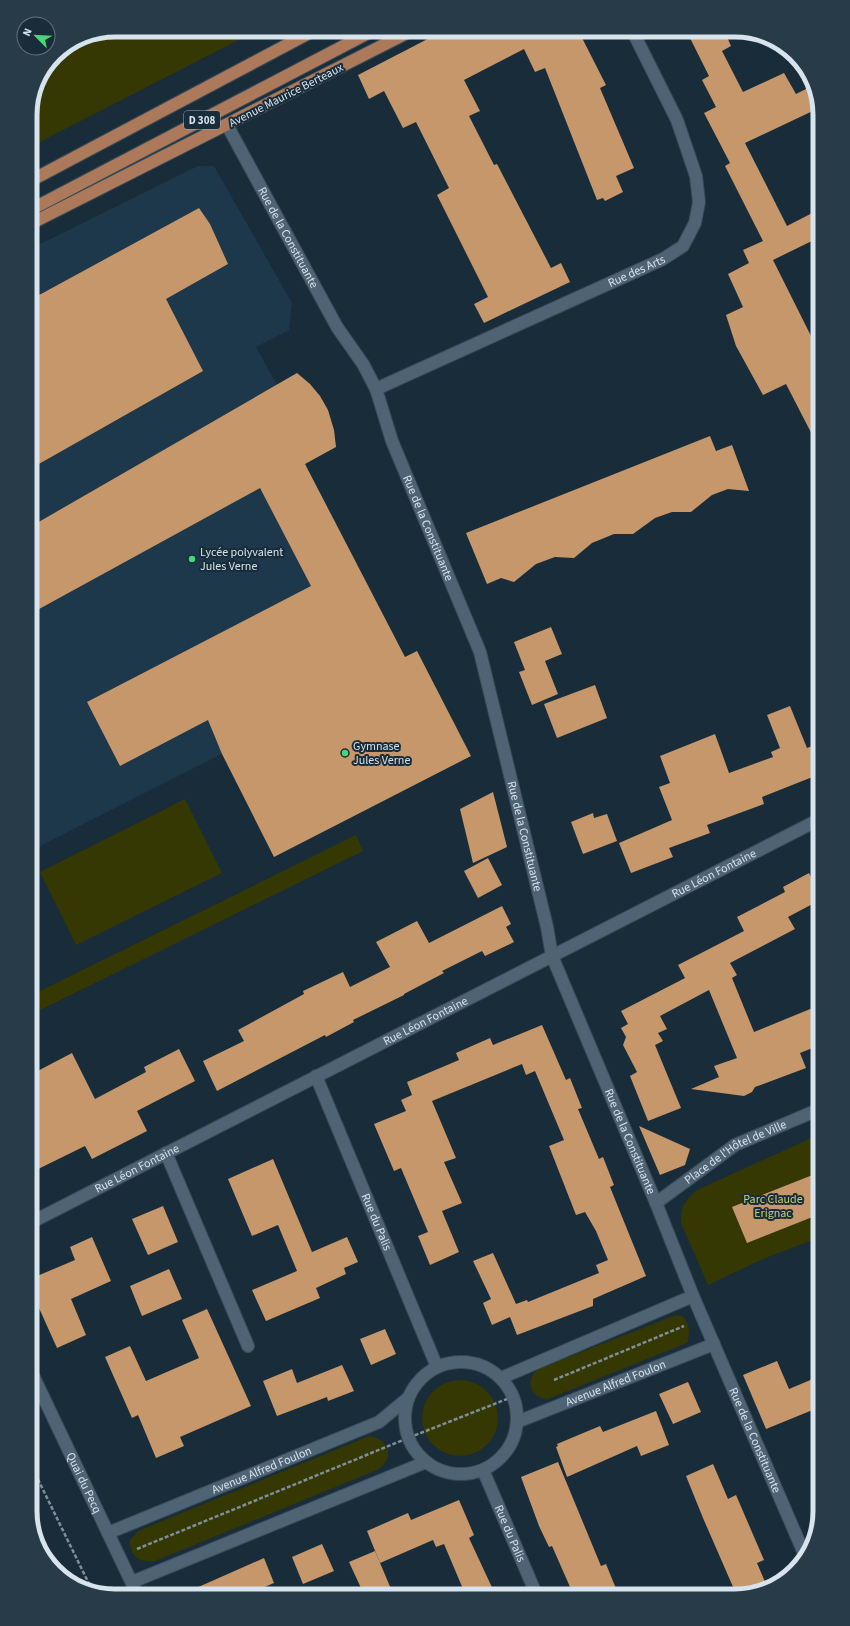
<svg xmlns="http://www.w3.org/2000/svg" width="850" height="1626" viewBox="0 0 850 1626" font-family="'Source Sans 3',sans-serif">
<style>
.built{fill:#1d384a}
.green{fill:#353802}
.building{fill:#c6976a}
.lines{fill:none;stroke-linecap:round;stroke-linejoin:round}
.minor-casing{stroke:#394a56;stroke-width:14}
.major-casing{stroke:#394a56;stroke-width:14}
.path{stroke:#7f8f9a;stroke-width:2.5;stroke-dasharray:4 2;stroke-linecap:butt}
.minor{stroke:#4e6475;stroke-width:12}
.major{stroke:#ac7a5a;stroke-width:12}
.poi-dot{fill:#47d779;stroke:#182c3a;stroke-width:1.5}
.labels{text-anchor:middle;stroke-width:4;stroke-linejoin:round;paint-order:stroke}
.shield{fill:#182c3a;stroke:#9eacb7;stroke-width:1}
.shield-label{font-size:11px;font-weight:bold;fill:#d7e3ed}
.street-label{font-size:12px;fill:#d7e3ed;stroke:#182c3a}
.poi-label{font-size:12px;fill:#d7e3ed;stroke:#182c3a;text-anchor:start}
.park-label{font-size:12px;fill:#c7d077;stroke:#182c3a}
.rim{fill:none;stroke:#d7e3ed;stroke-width:5}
</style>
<rect width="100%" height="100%" fill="#182c3a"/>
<!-- built -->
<path class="built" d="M 198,166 L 214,166 L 292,303 L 289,330 L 256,347 L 277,385 L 297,373 L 310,384 L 320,396 L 328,410 L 334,430 L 336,447 L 281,477 L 310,475 L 405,657 L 221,752 L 222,754 L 30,851 L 30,249 Z"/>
<!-- green -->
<g class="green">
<path d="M 115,30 L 258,30 L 30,147 L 30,109 L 37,82 L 55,55 L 82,36 Z"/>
<path d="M 185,799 L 222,873 L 76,945 L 40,872 Z"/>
<path d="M 356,835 L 363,851 L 30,1015 L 30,996 Z"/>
<path d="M 820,1134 L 820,1269 L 810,1241 L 763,1259 L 708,1285 L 681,1223 C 680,1205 685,1202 697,1190 Z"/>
<path d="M 676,1315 L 684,1317 L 689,1328 L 688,1342 L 682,1345 L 548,1399 C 529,1398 524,1378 540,1368 Z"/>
<circle cx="460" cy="1418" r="38"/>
<path d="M 369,1436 C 389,1439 396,1458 377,1470 L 155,1561 C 140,1563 130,1557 130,1540 L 138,1531 Z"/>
</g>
<!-- building -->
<g class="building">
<path d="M 445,30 L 578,30 L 606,85 L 600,88 L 634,168 L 616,176 L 623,192 L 605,201 L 603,198 L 597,200 L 545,68 L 535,72 L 524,49 L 464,80 L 480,111 L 469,116 L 494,165 L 497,164 L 551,268 L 561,263 L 570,282 L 484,323 L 474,304 L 488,297 L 437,195 L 449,188 L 416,122 L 403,128 L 384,91 L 369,99 L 358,75 Z"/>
<path d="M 686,30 L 724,30 L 731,46 L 722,51 L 743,92 L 784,73 L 796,94 L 814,85 L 819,108 L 745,143 L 787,226 L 820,209 L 820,237 L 773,260 L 820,354 L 820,450 L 786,384 L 763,395 L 736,346 L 726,315 L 743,307 L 728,274 L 749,263 L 743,250 L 763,241 L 725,166 L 730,163 L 704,113 L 716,107 L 702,80 L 709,76 Z"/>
<path d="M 199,208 L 210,224 L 228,264 L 166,299 L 203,371 L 30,469 L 30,300 Z"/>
<path d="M 297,373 L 310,384 L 320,396 L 328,410 L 334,430 L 336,447 L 305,464 L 405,657 L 417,651 L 471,756 L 274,857 L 222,754 L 208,720 L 120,766 L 87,702 L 311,586 L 260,488 L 30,614 L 30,527 Z"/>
<path d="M 710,436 L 716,451 L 732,445 L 749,491 L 728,489 L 712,495 L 691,512 L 672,512 L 655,518 L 633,534 L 614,534 L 592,543 L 574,558 L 555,557 L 536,564 L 514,582 L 501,578 L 487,584 L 466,533 Z"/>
<path d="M 551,627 L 562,654 L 545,661 L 558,694 L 532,705 L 519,672 L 525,670 L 514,642 Z"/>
<path d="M 595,685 L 607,718 L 557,738 L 544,704 Z"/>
<path d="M 790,706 L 807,748 L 820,743 L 820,774 L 762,797 L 764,804 L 707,825 L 710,833 L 669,848 L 673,857 L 631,873 L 619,843 L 672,820 L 659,787 L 670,783 L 660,756 L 715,734 L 729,773 L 773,757 L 771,752 L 780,748 L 767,715 Z"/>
<path d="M 493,792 L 507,847 L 473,863 L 460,809 Z"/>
<path d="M 593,813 L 594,818 L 607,814 L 617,841 L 583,854 L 571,822 Z"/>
<path d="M 488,858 L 502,885 L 478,898 L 464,871 Z"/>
<path d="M 809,873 L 820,894 L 820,900 L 788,917 L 795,929 L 730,963 L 737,975 L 732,978 L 754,1032 L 820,1005 L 820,1045 L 800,1053 L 806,1068 L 755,1087 L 752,1092 L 744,1096 L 691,1089 L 719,1077 L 714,1066 L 737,1058 L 709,990 L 660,1016 L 667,1029 L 658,1033 L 663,1041 L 655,1045 L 681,1108 L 648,1121 L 630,1076 L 637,1072 L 623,1045 L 626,1037 L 621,1028 L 628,1024 L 621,1011 L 685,978 L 678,965 L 744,931 L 737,917 L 785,892 L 783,887 Z"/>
<path d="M 502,906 L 511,924 L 506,927 L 514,942 L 485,956 L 482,951 L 442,971 L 444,973 L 404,994 L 404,995 L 353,1020 L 354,1022 L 326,1037 L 325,1035 L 217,1091 L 203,1061 L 244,1041 L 238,1030 L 304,994 L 303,991 L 343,972 L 350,987 L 390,967 L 376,942 L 417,921 L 429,943 Z"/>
<path d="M 542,1025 L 566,1080 L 570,1078 L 582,1108 L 578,1109 L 599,1159 L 603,1157 L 614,1185 L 610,1187 L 646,1276 L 593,1299 L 593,1306 L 517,1335 L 510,1317 L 492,1325 L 483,1303 L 491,1299 L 473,1261 L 493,1253 L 516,1304 L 527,1300 L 528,1302 L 599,1273 L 596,1265 L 608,1260 L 596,1231 L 585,1212 L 576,1215 L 549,1146 L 564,1140 L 535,1071 L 526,1075 L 522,1064 L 432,1101 L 456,1158 L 444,1162 L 462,1203 L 442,1211 L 459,1252 L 430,1265 L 418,1236 L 428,1232 L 401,1168 L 394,1171 L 374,1124 L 406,1111 L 401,1100 L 412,1095 L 407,1082 L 459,1060 L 456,1053 L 490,1038 L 493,1045 Z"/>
<path d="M 179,1049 L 195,1081 L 137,1111 L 147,1131 L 92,1159 L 85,1146 L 30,1173 L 30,1075 L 72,1053 L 95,1099 L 146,1072 L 144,1067 Z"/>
<path d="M 639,1126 L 690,1149 L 685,1165 L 660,1175 Z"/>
<path d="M 273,1159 L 312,1252 L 347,1237 L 358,1262 L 344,1268 L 346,1274 L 316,1288 L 320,1298 L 266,1321 L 252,1290 L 297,1271 L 278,1225 L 252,1236 L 228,1179 Z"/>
<path d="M 820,1172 L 820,1214 L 747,1243 L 732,1207 Z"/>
<path d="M 163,1206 L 178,1242 L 148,1255 L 132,1219 Z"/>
<path d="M 92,1237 L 111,1281 L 71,1299 L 86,1335 L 57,1348 L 30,1288 L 30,1279 L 75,1260 L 70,1247 Z"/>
<path d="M 169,1269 L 182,1299 L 142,1316 L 130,1286 Z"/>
<path d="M 207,1309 L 251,1406 L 180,1437 L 184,1446 L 156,1458 L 138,1415 L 132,1418 L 105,1357 L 130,1346 L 146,1381 L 199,1358 L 182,1320 Z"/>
<path d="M 385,1329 L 396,1354 L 371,1365 L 360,1339 Z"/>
<path d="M 777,1361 L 789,1389 L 820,1376 L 820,1407 L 766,1429 L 743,1375 Z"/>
<path d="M 342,1365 L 354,1391 L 328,1401 L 327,1397 L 277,1416 L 263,1381 L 292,1369 L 297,1383 Z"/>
<path d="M 688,1382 L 701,1412 L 673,1424 L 659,1394 Z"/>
<path d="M 656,1411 L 669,1445 L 641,1456 L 637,1446 L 567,1477 L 556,1447 L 558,1446 L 557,1444 L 600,1426 L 603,1432 Z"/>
<path d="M 558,1462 L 601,1566 L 606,1564 L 619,1596 L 574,1596 L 552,1546 L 549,1547 L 539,1526 L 521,1477 Z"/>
<path d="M 713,1464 L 728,1499 L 736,1495 L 764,1560 L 757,1563 L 768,1589 L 737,1596 L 703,1518 L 686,1476 Z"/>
<path d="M 459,1500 L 474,1535 L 469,1538 L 496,1596 L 466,1596 L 444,1544 L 436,1547 L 433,1540 L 380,1563 L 367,1531 L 408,1513 L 411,1520 Z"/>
<path d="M 322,1544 L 334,1571 L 303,1584 L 292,1557 Z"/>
<path d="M 375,1551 L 394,1596 L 366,1596 L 363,1588 L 361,1588 L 349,1562 Z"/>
<path d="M 264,1558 L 274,1583 L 243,1596 L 178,1596 Z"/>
</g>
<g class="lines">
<!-- minor casing -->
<g class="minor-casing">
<g id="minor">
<path id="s1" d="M 227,125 L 337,327 L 363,364 L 376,389 L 392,441 L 480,652 L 547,927 L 552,956 L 656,1203 L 693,1296 L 806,1558"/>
<path id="s2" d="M 376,389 L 663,259 L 683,246 L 695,223 L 699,202 L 696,176 L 677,120 L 632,30"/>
<path id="s3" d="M 316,1076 L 437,1367"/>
<path d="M 166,1153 L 248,1346"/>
<path id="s4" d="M 656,1203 L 735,1145 L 820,1109"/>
<path id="s5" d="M 30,1223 L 820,819"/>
<circle cx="461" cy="1418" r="56"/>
<path id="s6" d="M 30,1369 L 138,1596"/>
<path d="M 501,1378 L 693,1296"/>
<path id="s7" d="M 517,1422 L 714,1344"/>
<path id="s8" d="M 483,1470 L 537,1596"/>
<path id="s9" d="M 108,1533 L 379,1422 L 408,1398"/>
<path d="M 132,1582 L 426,1462"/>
</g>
</g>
<!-- major casing -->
<g class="major-casing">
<g id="major">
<path d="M 30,181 L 315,30"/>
<path d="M 30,210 L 374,30"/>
<path d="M 30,224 L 413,30"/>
</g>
</g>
<!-- path -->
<g class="path">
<path d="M 554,1380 L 684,1326"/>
<path d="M 30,1463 L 92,1590"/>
<path d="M 137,1549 L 408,1438 L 507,1399"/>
</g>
<!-- minor -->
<use href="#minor" class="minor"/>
<!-- major -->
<use href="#major" class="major"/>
</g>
<!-- markers -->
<g class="poi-dot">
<circle cx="192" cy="559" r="4"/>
<circle cx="345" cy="753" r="4"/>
</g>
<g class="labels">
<!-- shield labels -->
<rect class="shield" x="184" y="111" width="36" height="18" rx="3"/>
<g class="shield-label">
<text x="202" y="124">D 308</text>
</g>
<!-- street labels -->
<g class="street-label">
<text transform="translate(286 95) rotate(-27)" y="4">Avenue Maurice Berteaux</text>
<text dy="4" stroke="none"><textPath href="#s1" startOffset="128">Rue de la Constituante</textPath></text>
<text dy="4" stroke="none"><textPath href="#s2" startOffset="286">Rue des Arts</textPath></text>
<text dy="4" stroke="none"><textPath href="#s1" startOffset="452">Rue de la Constituante</textPath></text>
<text dy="4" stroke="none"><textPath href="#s1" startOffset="776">Rue de la Constituante</textPath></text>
<text dy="4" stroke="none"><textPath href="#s5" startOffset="768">Rue Léon Fontaine</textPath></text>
<text dy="4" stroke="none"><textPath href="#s5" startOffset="444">Rue Léon Fontaine</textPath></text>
<text dy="4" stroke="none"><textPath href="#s1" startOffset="1100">Rue de la Constituante</textPath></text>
<text dy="4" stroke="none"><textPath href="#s4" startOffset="95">Place de l'Hôtel de Ville</textPath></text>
<text dy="4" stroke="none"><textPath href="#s5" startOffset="120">Rue Léon Fontaine</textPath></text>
<text dy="4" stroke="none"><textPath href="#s3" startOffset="158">Rue du Palis</textPath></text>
<text dy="4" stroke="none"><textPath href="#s7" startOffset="106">Avenue Alfred Foulon</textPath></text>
<text dy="4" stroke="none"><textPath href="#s1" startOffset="1424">Rue de la Constituante</textPath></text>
<text dy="4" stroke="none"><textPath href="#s9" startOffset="166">Avenue Alfred Foulon</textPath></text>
<text dy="4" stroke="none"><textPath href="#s6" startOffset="126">Quai du Pecq</textPath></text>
<text dy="4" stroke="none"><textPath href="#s8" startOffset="69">Rue du Palis</textPath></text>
</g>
<!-- poi labels -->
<g class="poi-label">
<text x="200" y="556">Lycée polyvalent<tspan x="200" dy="14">Jules Verne</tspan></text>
<text x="353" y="750">Gymnase<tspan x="353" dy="14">Jules Verne</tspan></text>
</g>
<!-- park labels -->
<g class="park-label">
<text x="773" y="1203">Parc Claude<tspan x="773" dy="14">Erignac</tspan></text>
</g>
</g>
<!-- crop -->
<path d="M0 0H850V1626H0ZM115 37H735A78 78 0 0 1 813 115V1511A78 78 0 0 1 735 1589H115A78 78 0 0 1 37 1511V115A78 78 0 0 1 115 37Z" fill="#273b48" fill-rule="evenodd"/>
<path class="rim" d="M115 37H735A78 78 0 0 1 813 115V1511A78 78 0 0 1 735 1589H115A78 78 0 0 1 37 1511V115A78 78 0 0 1 115 37Z"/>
<!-- north arrow -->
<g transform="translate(36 36) rotate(294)"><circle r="19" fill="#182c3a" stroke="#647582"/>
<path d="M0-3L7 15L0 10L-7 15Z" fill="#47d779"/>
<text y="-6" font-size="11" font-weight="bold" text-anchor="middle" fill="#d7e3ed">N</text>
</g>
</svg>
